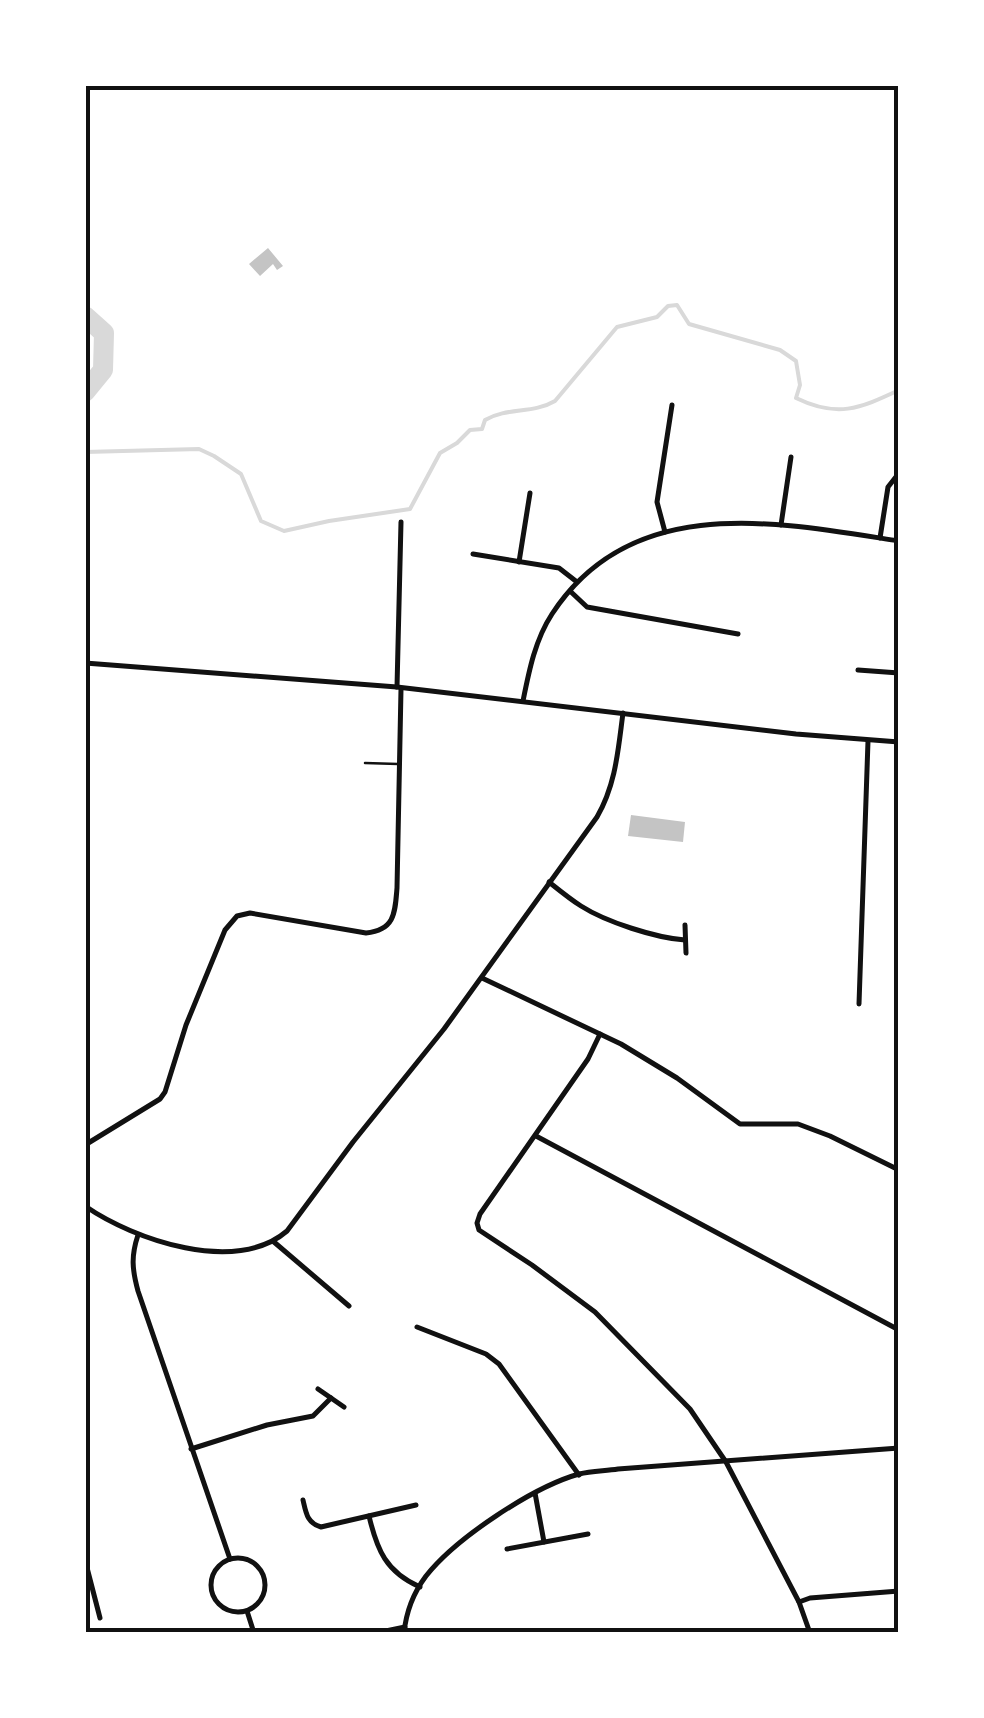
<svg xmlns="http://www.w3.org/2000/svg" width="984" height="1718" viewBox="0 0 984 1718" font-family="Overpass,sans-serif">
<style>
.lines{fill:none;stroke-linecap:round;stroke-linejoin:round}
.stream{stroke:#d9d9d9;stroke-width:4}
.river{stroke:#d9d9d9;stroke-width:20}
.building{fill:#c4c4c4}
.service{stroke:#111;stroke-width:2.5}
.minor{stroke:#111;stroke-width:5}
.neatline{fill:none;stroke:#111;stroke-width:4}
</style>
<rect width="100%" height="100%" fill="#fff"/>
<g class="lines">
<!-- stream -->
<path class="stream" d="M 85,452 L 199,449 L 214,456 L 241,474 L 261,521 L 284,531 L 329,521 L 410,509 L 440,453 L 457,443 L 470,430 L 482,429 L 485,420 C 507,407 533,414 555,401 L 617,327 L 657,317 L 668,306 L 677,305 L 689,324 L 780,350 L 796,361 L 800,385 L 796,398 C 837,418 859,409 899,390"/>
<!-- river -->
<path class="river" d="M 85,316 L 104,333 L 103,370 L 85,392"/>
</g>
<!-- building -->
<g class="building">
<path d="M 268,248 L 283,266 L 277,270 L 273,264 L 260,276 L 249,264 Z"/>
<path d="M 631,815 L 685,822 L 683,842 L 628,836 Z"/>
</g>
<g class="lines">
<!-- service -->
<path class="service" d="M 365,763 L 398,764"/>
<!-- minor -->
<g class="minor">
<path d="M 781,525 L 791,457"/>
<path d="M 665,532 L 657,502 L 672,405"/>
<path d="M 880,538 L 888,487 L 899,473"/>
<path d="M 473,554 L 559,568 L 577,582"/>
<path d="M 519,562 L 530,493"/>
<path d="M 570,591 L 587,607 L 738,634"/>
<path d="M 85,663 L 397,687 L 796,734 L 899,742"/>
<path d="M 858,670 L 899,673"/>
<path d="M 397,687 L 401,522"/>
<path d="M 523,701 C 529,671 535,640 552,614 C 632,492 777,522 899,541"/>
<path d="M 549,882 C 559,890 570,899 581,906 C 606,922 656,938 685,940"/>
<path d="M 685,925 L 686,953"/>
<path d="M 482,978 L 621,1044 L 677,1078 L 740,1124 L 798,1124 L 830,1136 L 899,1170"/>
<path d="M 859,1004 L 868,741"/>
<path d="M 600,1034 L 588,1059 L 480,1214 L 477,1223 L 479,1230 L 532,1265 L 595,1312 L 690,1409 L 726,1462 L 799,1602 L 810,1633"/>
<path d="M 536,1136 L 899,1330"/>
<path d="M 85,1145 L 160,1099 L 165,1092 L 186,1025 L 225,930 L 237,916 L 250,913 L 366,933 C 395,930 395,913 397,888 L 401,689"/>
<path d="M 85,1206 C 134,1240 236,1275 287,1231 L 353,1142 L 444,1029 L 597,817 C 616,784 618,750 623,713"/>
<path d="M 138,1235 C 131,1256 132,1269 138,1291 L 230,1559"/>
<path d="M 274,1242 L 349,1306"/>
<path d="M 417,1327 L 486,1354 L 499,1364 L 579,1475"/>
<path d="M 318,1389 L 344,1407"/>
<path d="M 191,1449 L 267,1425 L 313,1416 L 331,1398"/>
<path d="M 535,1493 L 544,1542"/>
<path d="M 303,1500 C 306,1513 307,1523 321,1527 L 416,1505"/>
<path d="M 369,1516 C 377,1550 386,1572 420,1587"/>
<path d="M 507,1549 L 588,1534"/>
<circle cx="238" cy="1585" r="27"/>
<path d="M 85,1560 L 100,1618"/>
<path d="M 799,1602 L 810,1598 L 899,1591"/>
<path d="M 247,1611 L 254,1633"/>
<path d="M 376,1633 L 405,1627"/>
<path d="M 404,1633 C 406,1613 414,1592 426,1576 C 456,1538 533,1487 579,1474 C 592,1471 605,1471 618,1469 L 899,1448"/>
</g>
</g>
<!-- border -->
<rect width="984" height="1718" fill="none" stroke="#ffffff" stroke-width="175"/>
<rect x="88" y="88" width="808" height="1542" class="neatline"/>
</svg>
